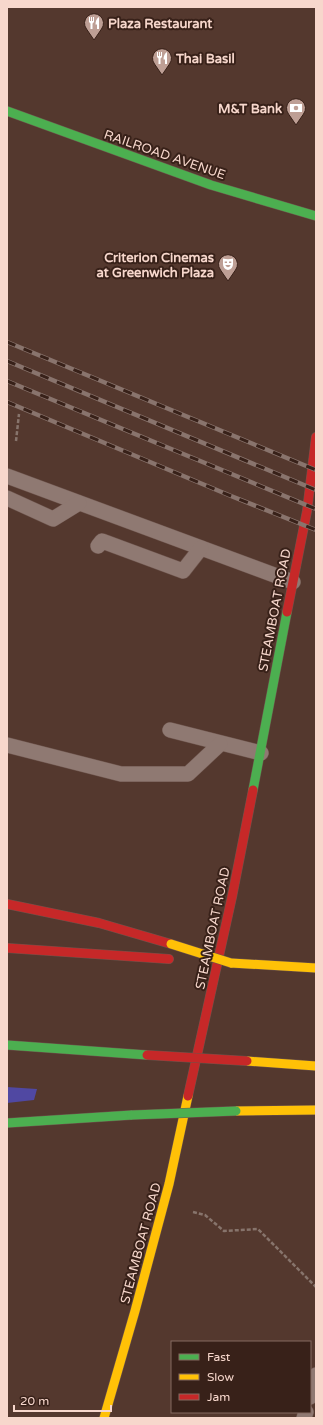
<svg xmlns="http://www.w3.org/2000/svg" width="323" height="1425" viewBox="0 0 323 1425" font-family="'Varela Round',sans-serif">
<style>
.green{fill:#5048a2}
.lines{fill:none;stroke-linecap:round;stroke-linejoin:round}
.lane-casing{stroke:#6d544c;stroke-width:16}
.fast-casing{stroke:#6d544c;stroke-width:10}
.slow-casing{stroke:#6d544c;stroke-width:10}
.jam-casing{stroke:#6d544c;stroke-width:10}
.path{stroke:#87746c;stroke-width:2.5;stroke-dasharray:4 2;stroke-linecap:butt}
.lane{stroke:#8f7972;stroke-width:15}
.fast{stroke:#4caf50;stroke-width:9}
.slow{stroke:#ffc107;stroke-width:9}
.jam{stroke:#c62828;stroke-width:9}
.rail-casing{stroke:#89746d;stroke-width:4.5}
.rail{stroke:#382119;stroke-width:3;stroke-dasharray:9;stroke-linecap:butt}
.fast-bridge-casing{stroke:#6d544c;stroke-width:10;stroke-linecap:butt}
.slow-bridge-casing{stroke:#6d544c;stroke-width:10;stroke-linecap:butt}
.jam-bridge-casing{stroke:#6d544c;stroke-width:10;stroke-linecap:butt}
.fast-bridge{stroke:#4caf50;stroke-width:9}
.slow-bridge{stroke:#ffc107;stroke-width:9}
.jam-bridge{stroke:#c62828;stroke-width:9}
.labels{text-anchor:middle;stroke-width:4;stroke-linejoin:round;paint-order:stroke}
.poi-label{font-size:13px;font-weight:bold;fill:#f7d7cc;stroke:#382119;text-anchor:start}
.street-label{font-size:13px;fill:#f7d7cc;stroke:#382119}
</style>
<rect width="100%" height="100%" fill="#54382e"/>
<!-- green -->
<path class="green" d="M 7,1087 L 37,1089 L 34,1100 L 7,1103 Z"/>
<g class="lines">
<!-- lane casing -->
<g class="lane-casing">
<g id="lane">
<path d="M 7,476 L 293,582"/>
<path d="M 7,498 L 53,519 L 79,503"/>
<path d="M 98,546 L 102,541 L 183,571 L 201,548"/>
<path d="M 170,730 L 261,753"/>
<path d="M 7,745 L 121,774 L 188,774 L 220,744"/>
<path d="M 310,1397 L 316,1375"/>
<path d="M 304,1418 L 306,1412"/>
</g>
</g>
<!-- fast casing -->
<g class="fast-casing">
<g id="fast">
<path d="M 7,111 L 211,185 L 316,216"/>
<path d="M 253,790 L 287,612"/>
<path d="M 7,1045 L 147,1055"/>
<path d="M 7,1123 L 132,1115"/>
</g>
</g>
<!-- slow casing -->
<g class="slow-casing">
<g id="slow">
<path d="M 231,963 L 316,968"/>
<path d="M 247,1061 L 316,1066"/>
<path d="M 236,1111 L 316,1110"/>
<path d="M 104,1418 L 135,1311 L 169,1184 L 188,1096"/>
</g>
</g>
<!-- jam casing -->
<g class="jam-casing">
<g id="jam">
<path d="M 287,612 L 307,511 L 316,437"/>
<path d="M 7,904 L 99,923 L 171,944"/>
<path d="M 7,948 L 169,959"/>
<path d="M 188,1096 L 232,897 L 253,790"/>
</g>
</g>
<!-- path -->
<g class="path">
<path d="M 16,441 L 19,414"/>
<path d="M 193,1212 L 205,1215 L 224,1231 L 258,1229 L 316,1287"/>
</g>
<!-- lane -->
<use href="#lane" class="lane"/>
<!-- fast -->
<use href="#fast" class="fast"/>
<!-- slow -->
<use href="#slow" class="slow"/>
<!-- jam -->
<use href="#jam" class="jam"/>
<!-- rail casing -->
<g class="rail-casing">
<g id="rail">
<path d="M 7,342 L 316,470"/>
<path d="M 7,361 L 316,490"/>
<path d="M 7,381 L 316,509"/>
<path d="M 7,402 L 231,496 L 316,530"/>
</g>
</g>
<!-- rail -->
<use href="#rail" class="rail"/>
<!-- fast-bridge casing -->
<g class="fast-bridge-casing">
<path id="fast-bridge" d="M 132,1115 L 236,1111"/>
</g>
<!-- slow-bridge casing -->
<g class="slow-bridge-casing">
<path id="slow-bridge" d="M 171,944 L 231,963"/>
</g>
<!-- jam-bridge casing -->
<g class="jam-bridge-casing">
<path id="jam-bridge" d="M 147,1055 L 247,1061"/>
</g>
<!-- fast-bridge -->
<use href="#fast-bridge" class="fast-bridge"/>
<!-- slow-bridge -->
<use href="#slow-bridge" class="slow-bridge"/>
<!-- jam-bridge -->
<use href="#jam-bridge" class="jam-bridge"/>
</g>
<!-- icons -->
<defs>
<g id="restaurant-pin" transform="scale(1)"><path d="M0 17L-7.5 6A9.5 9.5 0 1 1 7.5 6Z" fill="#be9f95" stroke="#382119"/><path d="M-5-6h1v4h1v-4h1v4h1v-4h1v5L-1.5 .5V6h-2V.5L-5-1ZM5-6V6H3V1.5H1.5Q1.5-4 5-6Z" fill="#fff"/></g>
<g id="bank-pin" transform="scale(1)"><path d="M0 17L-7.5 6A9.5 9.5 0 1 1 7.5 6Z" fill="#be9f95" stroke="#382119"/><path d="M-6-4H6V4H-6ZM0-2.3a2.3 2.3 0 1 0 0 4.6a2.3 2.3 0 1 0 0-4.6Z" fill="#fff"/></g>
<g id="theatre-pin" transform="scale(1)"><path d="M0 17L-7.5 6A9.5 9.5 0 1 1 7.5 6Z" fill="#be9f95" stroke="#382119"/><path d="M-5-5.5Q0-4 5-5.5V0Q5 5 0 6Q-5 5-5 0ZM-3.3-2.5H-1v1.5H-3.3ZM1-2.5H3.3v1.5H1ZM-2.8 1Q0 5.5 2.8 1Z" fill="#fff"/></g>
</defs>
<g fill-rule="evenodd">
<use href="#restaurant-pin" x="94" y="23"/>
<use href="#restaurant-pin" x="162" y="58"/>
<use href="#bank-pin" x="296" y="108"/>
<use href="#theatre-pin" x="228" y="264"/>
</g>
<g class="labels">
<!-- poi labels -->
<g class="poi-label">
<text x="108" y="28">Plaza Restaurant</text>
<text x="176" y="63">Thai Basil</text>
<text x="282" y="113" text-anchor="end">M&amp;T Bank</text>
<text x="214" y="262" text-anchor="end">Criterion Cinemas<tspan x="214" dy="15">at Greenwich Plaza</tspan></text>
</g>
<!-- street labels -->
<g class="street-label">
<text transform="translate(165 154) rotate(19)" y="5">RAILROAD AVENUE</text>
<text transform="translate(274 610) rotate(-79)" y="5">STEAMBOAT ROAD</text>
<text transform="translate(212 928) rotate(-78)" y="5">STEAMBOAT ROAD</text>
<text transform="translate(140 1243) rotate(-75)" y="5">STEAMBOAT ROAD</text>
</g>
</g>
<!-- border -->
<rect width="323" height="1425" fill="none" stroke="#f7d7cc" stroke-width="16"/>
<!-- legend -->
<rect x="171" y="1341" width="140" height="72" fill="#382119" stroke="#846a61"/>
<rect x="179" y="1354" width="20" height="6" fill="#4caf50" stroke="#846a61"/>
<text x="207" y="1361" font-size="12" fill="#f7d7cc">Fast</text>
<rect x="179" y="1374" width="20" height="6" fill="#ffc107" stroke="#846a61"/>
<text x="207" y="1381" font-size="12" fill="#f7d7cc">Slow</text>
<rect x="179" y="1394" width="20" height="6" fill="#c62828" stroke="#846a61"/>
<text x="207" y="1401" font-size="12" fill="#f7d7cc">Jam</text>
<!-- scale -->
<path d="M14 1405v6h97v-6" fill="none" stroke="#f7d7cc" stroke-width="2"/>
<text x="20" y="1405" font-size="12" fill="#f7d7cc" stroke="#382119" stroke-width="3" paint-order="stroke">20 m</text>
</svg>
